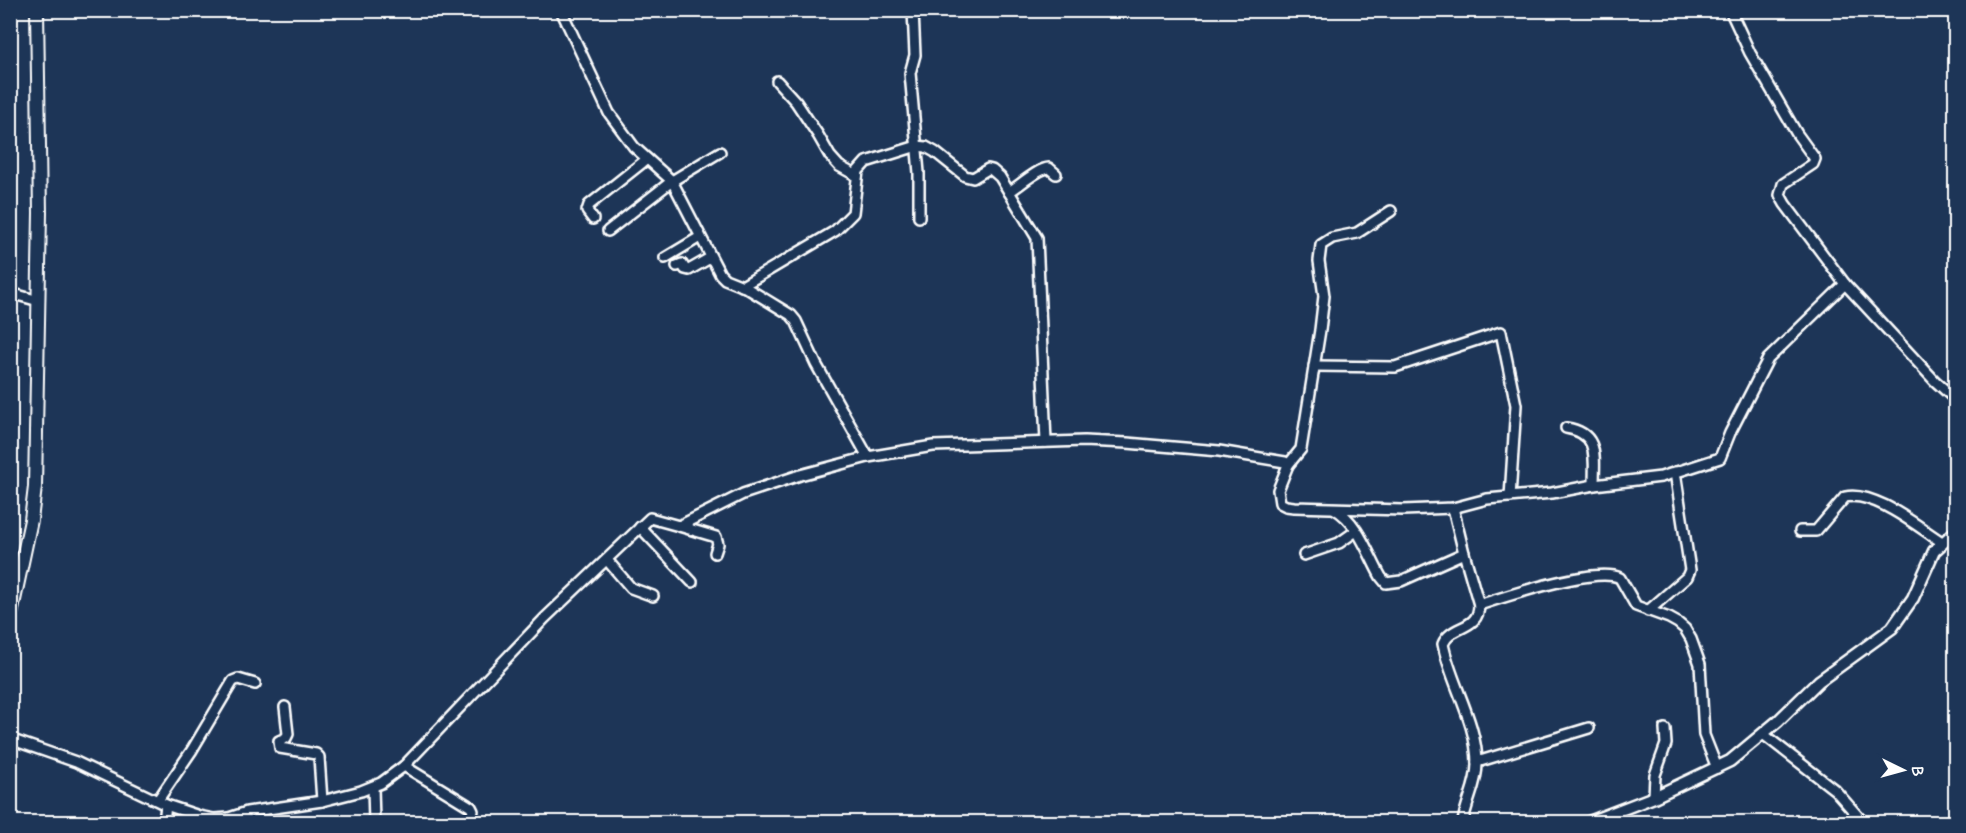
<svg xmlns="http://www.w3.org/2000/svg" width="1966" height="833" viewBox="0 0 1966 833" font-family="Mynerve,sans-serif">
<style>
.lines{fill:none;stroke-linecap:round;stroke-linejoin:round}
.minor-casing{stroke:#fff;stroke-width:14}
.tertiary-casing{stroke:#fff;stroke-width:15}
.secondary-casing{stroke:#fff;stroke-width:16}
.minor{stroke:#1d3557;stroke-width:9}
.tertiary{stroke:#1d3557;stroke-width:10}
.secondary{stroke:#1d3557;stroke-width:12}
</style>
<rect width="100%" height="100%" fill="#1d3557"/>
<filter id="ink" filterUnits="userSpaceOnUse"><feTurbulence type="fractalNoise" baseFrequency=".0167" numOctaves="2"/><feDisplacementMap in="SourceGraphic" scale="12" xChannelSelector="R" yChannelSelector="G"/><feConvolveMatrix kernelMatrix="1 2 1 2 8 2 1 2 1" color-interpolation-filters="sRGB"/></filter>
<g filter="url(#ink)">
<g class="lines">
<!-- minor casing -->
<g class="minor-casing">
<g id="minor">
<path d="M 561,10 L 609,113 L 634,147 L 672,181 L 720,274 L 725,279 L 745,287 L 791,315 L 796,321 L 816,364 L 868,457"/>
<path d="M 913,10 L 915,55 L 910,73 L 919,173 L 919,217"/>
<path d="M 1730,10 L 1750,53 L 1797,134 L 1815,159 L 1813,164 L 1783,184 L 1780,195 L 1785,204 L 1845,284 L 1935,381 L 1956,400"/>
<path d="M 777,81 L 796,102 L 818,135 L 830,156 L 839,166 L 857,176"/>
<path d="M 1009,192 C 1020,185 1039,168 1049,168 L 1056,174"/>
<path d="M 593,219 L 587,211 L 589,205 L 647,159"/>
<path d="M 608,231 L 672,181 L 720,152"/>
<path d="M 665,258 L 700,237"/>
<path d="M 677,266 L 682,264 L 685,269 L 689,270 L 710,258"/>
<path d="M 742,286 L 835,231 L 853,213 L 858,171 L 866,162 L 917,146 L 926,147 L 935,152 L 965,176 L 973,178 L 988,169 L 992,170 L 1000,177 L 1037,238 L 1046,442"/>
<path d="M 10,293 L 39,301"/>
<path d="M 1314,366 L 1395,367 L 1501,332 L 1516,405 L 1510,497"/>
<path d="M 1566,428 C 1600,433 1594,458 1594,485"/>
<path d="M 1288,465 L 1301,449 L 1320,330 L 1324,296 L 1319,261 L 1321,245 L 1332,238 L 1357,233 L 1391,211"/>
<path d="M 1453,508 L 1464,553"/>
<path d="M 1335,509 C 1358,522 1368,554 1381,577 L 1386,583 L 1401,581 L 1464,553 L 1479,605 C 1479,631 1451,624 1443,644 C 1451,684 1477,722 1477,764 C 1477,785 1466,802 1463,822"/>
<path d="M 679,526 L 716,537 L 718,544 L 715,553"/>
<path d="M 640,527 L 692,582"/>
<path d="M 1800,531 L 1816,531 L 1845,497 C 1874,490 1918,527 1942,542"/>
<path d="M 1304,555 L 1339,543 L 1356,531"/>
<path d="M 607,560 L 631,588 L 653,596"/>
<path d="M 1479,605 C 1507,596 1597,566 1620,578 L 1636,606 L 1669,618 L 1678,623 L 1685,629 L 1691,639 L 1700,664 L 1704,735 L 1717,768"/>
<path d="M 1648,611 L 1687,577 L 1690,570 L 1675,472"/>
<path d="M 285,707 L 288,734 L 286,738 L 279,741 L 280,748 L 316,754 L 319,757 L 322,801"/>
<path d="M 1763,734 L 1835,790 L 1863,822"/>
<path d="M 10,739 L 76,762 L 166,805 L 199,816 L 214,819 L 229,818 L 247,812 L 322,801 L 361,791 L 381,783 L 404,766 L 545,618 L 650,518 L 679,526 L 743,494 L 800,475 L 868,457 L 933,446 L 1084,441 L 1127,443 L 1219,451 L 1285,462 L 1288,465 L 1278,490 L 1280,503 L 1286,506 L 1294,507 L 1403,510 L 1453,508 L 1487,499 L 1552,493 L 1594,485 L 1661,477 L 1720,458 L 1730,433 L 1768,359 L 1845,284"/>
<path d="M 1477,762 L 1589,728"/>
<path d="M 404,766 L 471,807 L 473,811 L 470,822"/>
<path d="M 373,787 L 374,822"/>
<path d="M 1654,797 L 1655,775 L 1666,744 L 1665,729"/>
<path d="M 158,800 L 192,750 L 233,681 L 238,679 L 255,684"/>
<path d="M 164,822 L 166,805"/>
</g>
</g>
<!-- tertiary casing -->
<g class="tertiary-casing">
<path id="tertiary" d="M 1589,822 L 1654,797 L 1730,761 L 1778,721 L 1819,681 L 1892,628 L 1913,598 L 1934,551 L 1956,531"/>
</g>
<!-- secondary casing -->
<g class="secondary-casing">
<path id="secondary" d="M 10,619 L 31,520 L 35,487 L 40,213 L 37,10"/>
</g>
<!-- minor -->
<use href="#minor" class="minor"/>
<!-- tertiary -->
<use href="#tertiary" class="tertiary"/>
<!-- secondary -->
<use href="#secondary" class="secondary"/>
</g>
</g>
<!-- margin -->
<rect width="1966" height="833" fill="none" stroke="#1d3557" stroke-width="36"/>
<rect x="18" y="18" width="1930" height="797" fill="none" stroke="#fff" stroke-width="2" filter="url(#ink)"/>
<!-- north arrow -->
<g transform="translate(1903 770) rotate(95)" stroke="#1d3557" stroke-width="4.5" paint-order="stroke">
<path d="M0-4.5L10 22L0 15L-10 22Z" fill="#ffffff"/>
<text y="-9" font-size="16" font-weight="bold" text-anchor="middle" fill="#ffffff">B</text>
</g>
</svg>
